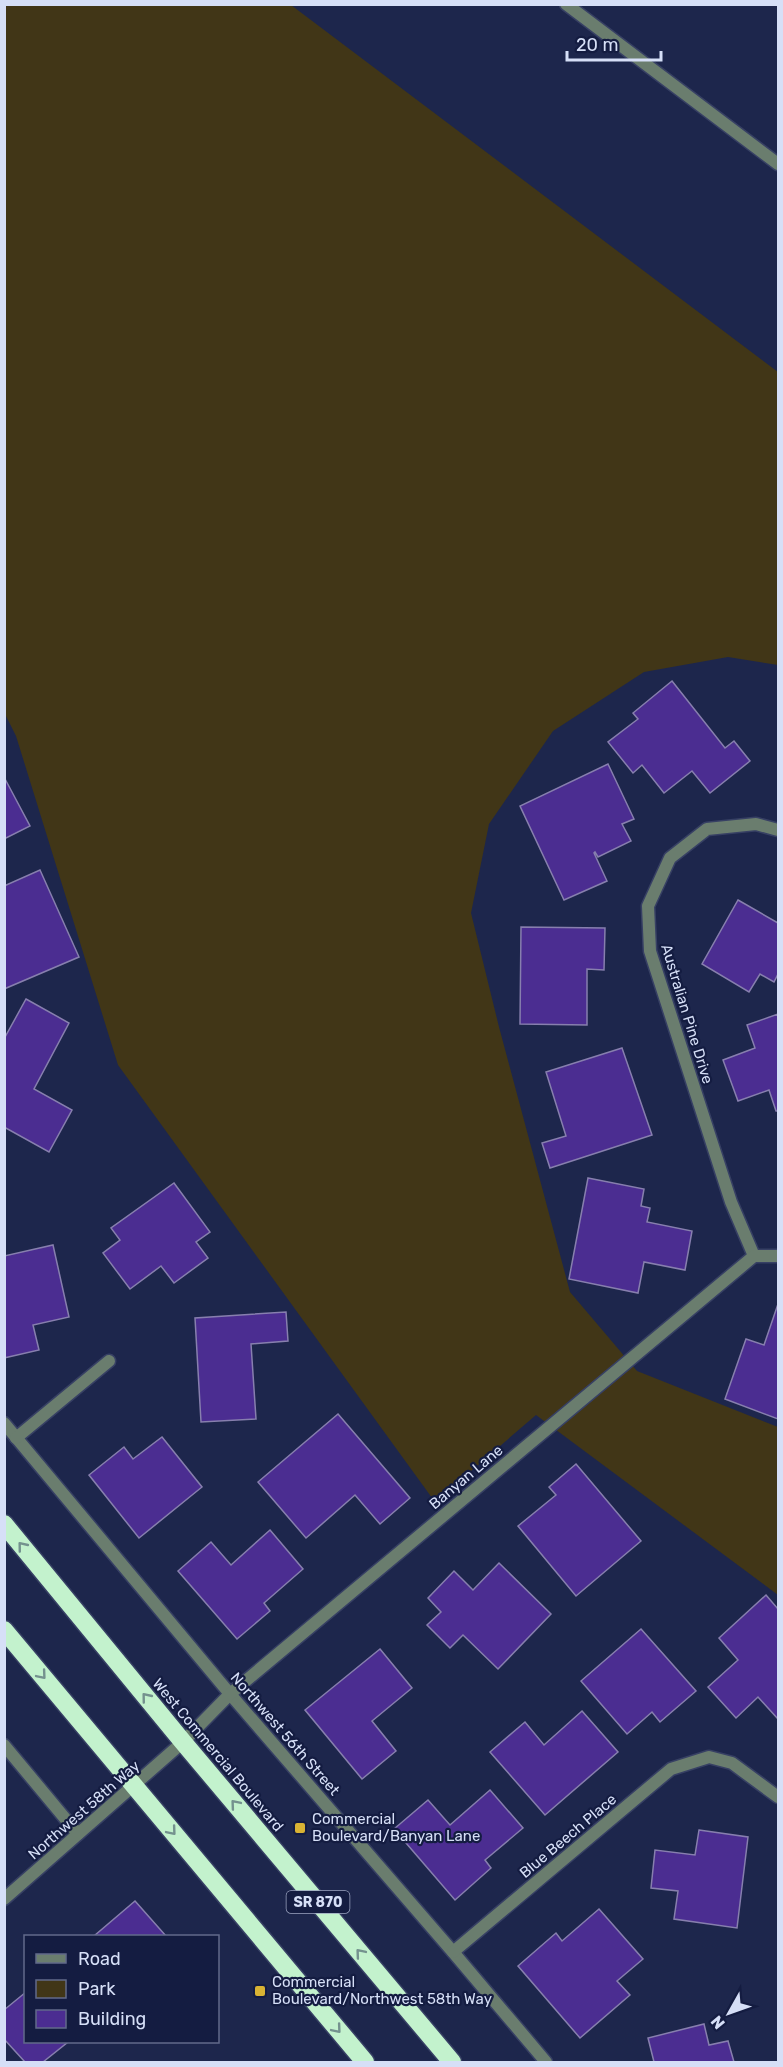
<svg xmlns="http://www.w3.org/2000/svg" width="783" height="2067" viewBox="0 0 783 2067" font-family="Rubik,sans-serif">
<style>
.green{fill:#413617}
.building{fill:#4b2d91;stroke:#877fae;stroke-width:1.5}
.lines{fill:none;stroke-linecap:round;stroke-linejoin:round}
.street-casing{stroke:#374064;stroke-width:15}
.highway-casing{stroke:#374064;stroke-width:21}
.street{stroke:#6a7d6e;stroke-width:12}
.highway{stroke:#c3f2cd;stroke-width:18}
.oneway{stroke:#74928e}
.poi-dot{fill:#d9b334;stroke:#141c41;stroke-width:2}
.labels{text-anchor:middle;stroke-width:4.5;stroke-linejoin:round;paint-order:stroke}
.shield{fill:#141c41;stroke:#9ca4c0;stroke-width:1.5}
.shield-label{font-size:14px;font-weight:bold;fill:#d6dff7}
.street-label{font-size:15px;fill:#d6dff7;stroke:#141c41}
.poi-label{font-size:15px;fill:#d6dff7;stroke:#141c41;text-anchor:start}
</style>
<rect width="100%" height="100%" fill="#1d264c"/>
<!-- green -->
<path class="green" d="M 5,5 L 291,5 L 778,372 L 778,665 L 728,657 L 644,672 L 553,731 L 489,824 L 471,913 L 499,1027 L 570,1292 L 637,1371 L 778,1427 L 778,1595 L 536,1415 L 435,1502 L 118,1065 L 16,736 L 5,714 Z"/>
<!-- building -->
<g class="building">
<path d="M 672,681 L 725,748 L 734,741 L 750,761 L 710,793 L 692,771 L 664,793 L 642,765 L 633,773 L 608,742 L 638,719 L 633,713 Z"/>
<path d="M 608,764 L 634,819 L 622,824 L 631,841 L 598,857 L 595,852 L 594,853 L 607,881 L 564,900 L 520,806 Z"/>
<path d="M 4,777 L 30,826 L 4,839 Z"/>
<path d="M 40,870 L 79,957 L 4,989 L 4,886 Z"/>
<path d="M 738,900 L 778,923 L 778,974 L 774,982 L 760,974 L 749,992 L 702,964 Z"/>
<path d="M 521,927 L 605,928 L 604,970 L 587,969 L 587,1025 L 520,1024 Z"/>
<path d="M 26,999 L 69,1023 L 34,1089 L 72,1110 L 49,1152 L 4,1127 L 4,1039 Z"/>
<path d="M 778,1014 L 778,1111 L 776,1111 L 769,1090 L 738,1101 L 723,1060 L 755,1048 L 747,1025 Z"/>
<path d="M 622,1048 L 652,1135 L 550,1168 L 542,1143 L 566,1136 L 546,1072 Z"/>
<path d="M 588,1178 L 644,1189 L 641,1206 L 650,1208 L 647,1222 L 692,1231 L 685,1270 L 644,1262 L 638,1293 L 569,1279 Z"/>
<path d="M 174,1183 L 210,1232 L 196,1242 L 208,1258 L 174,1283 L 161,1266 L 130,1289 L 103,1253 L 120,1240 L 111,1228 Z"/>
<path d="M 53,1245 L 69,1317 L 33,1325 L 39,1350 L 4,1358 L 4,1256 Z"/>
<path d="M 778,1304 L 778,1419 L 725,1399 L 746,1339 L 764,1345 Z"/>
<path d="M 286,1312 L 288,1341 L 251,1344 L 256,1419 L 201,1422 L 195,1318 Z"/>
<path d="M 338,1414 L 410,1498 L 380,1524 L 355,1495 L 306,1538 L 258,1482 Z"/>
<path d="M 162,1437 L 202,1487 L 139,1538 L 89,1475 L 124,1447 L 133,1459 Z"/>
<path d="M 576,1464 L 641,1541 L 576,1596 L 518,1526 L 556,1495 L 549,1487 Z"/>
<path d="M 270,1530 L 303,1569 L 264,1603 L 270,1611 L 237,1639 L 178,1571 L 211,1542 L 231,1565 Z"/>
<path d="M 499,1563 L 551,1614 L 498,1669 L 463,1635 L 450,1648 L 427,1625 L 441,1612 L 428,1598 L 454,1571 L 473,1590 Z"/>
<path d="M 766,1595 L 778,1609 L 778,1719 L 758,1697 L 736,1718 L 708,1687 L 738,1660 L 719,1638 Z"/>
<path d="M 641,1629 L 696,1691 L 660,1722 L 652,1712 L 627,1734 L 581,1681 Z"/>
<path d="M 380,1649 L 412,1688 L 372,1721 L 396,1751 L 362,1779 L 305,1710 Z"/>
<path d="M 582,1711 L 618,1752 L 545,1815 L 490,1752 L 525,1722 L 544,1745 Z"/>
<path d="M 490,1790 L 523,1828 L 485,1860 L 491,1868 L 455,1900 L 394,1829 L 428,1800 L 450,1825 Z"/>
<path d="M 699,1830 L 748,1837 L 737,1928 L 674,1919 L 678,1891 L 651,1888 L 655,1850 L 695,1855 Z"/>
<path d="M 135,1901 L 166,1936 L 94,1936 Z"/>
<path d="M 599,1909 L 643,1959 L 617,1981 L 630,1995 L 580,2038 L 518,1966 L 556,1933 L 562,1941 Z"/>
<path d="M 26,1992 L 26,2042 L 68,2042 L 43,2062 L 25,2062 L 4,2039 L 4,2010 Z"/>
<path d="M 704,2024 L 709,2045 L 728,2041 L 734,2062 L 654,2062 L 648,2038 Z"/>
</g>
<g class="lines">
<!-- street casing -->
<g class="street-casing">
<g id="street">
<path d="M 566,4 L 778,164"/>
<path d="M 754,1256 L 731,1202 L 650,951 L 648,906 L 670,858 L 707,829 L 756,824 L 778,830"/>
<path d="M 4,1423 L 230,1694 L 453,1952 L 546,2062"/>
<path d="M 16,1438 L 109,1361"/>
<path d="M 4,1745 L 78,1834"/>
<path d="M 4,1899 L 183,1742 L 230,1694 L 754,1256 L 778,1256"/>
<path d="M 453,1952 L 671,1769 L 709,1757 L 732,1763 L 778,1797"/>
</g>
</g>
<!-- highway casing -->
<g class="highway-casing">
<g id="highway">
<path d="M 4,1524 L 183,1742 L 452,2062"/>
<path d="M 4,1630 L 365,2062"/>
</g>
</g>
<!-- street -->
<use href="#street" class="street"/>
<!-- highway -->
<use href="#highway" class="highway"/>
</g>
<!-- one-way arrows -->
<defs><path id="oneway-chevron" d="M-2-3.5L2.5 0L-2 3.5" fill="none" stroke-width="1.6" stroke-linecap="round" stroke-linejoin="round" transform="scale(1.5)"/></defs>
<g class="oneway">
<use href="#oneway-chevron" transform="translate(22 1546) rotate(-129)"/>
<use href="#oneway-chevron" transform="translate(42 1675) rotate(50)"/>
<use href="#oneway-chevron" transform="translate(146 1697) rotate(-129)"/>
<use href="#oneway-chevron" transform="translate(235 1804) rotate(-130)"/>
<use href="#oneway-chevron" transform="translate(172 1831) rotate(50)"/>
<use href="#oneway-chevron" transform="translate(360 1953) rotate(-130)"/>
<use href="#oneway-chevron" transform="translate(337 2029) rotate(50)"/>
</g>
<!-- markers -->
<g class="poi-dot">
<rect x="294" y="1822" width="12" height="12" rx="3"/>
<rect x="254" y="1985" width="12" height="12" rx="3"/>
</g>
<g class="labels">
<!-- shield labels -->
<rect class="shield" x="286.5" y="1891" width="63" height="22" rx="4.5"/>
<g class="shield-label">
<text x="318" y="1907">SR 870</text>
</g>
<!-- street labels -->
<g class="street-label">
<text transform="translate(687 1014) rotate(73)" y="5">Australian Pine Drive</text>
<text transform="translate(466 1477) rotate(-40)" y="5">Banyan Lane</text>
<text transform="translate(285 1734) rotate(49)" y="5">Northwest 56th Street</text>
<text transform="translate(218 1755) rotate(50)" y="5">West Commercial Boulevard</text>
<text transform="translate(84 1810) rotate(-41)" y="5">Northwest 58th Way</text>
<text transform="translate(568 1836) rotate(-40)" y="5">Blue Beech Place</text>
</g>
<!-- poi labels -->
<g class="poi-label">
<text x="312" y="1824">Commercial<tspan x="312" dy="17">Boulevard/Banyan Lane</tspan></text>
<text x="272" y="1987">Commercial<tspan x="272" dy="17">Boulevard/Northwest 58th Way</tspan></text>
</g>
</g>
<!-- border -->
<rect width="783" height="2067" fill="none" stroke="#d6dff7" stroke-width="12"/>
<!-- legend -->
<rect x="24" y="1935" width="195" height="108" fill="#141c41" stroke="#626a8a" stroke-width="1.5"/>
<rect x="36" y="1954" width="30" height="9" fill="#6a7d6e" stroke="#626a8a" stroke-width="1.5"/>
<text x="78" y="1965" font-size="18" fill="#d6dff7">Road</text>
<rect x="36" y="1980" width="30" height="18" fill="#413617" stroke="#626a8a" stroke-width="1.5"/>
<text x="78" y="1995" font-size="18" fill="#d6dff7">Park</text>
<rect x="36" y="2010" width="30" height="18" fill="#4b2d91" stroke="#626a8a" stroke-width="1.5"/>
<text x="78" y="2025" font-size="18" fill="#d6dff7">Building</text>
<!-- north arrow -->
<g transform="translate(729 2013) rotate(230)" stroke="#141c41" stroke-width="4.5" paint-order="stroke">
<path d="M0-4.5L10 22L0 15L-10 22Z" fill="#d6dff7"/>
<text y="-9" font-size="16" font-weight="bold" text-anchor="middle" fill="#d6dff7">N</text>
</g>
<!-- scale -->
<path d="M567 51v9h94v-9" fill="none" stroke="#d6dff7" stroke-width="3"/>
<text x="576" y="51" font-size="18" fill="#d6dff7" stroke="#141c41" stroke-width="4.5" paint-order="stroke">20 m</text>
</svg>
